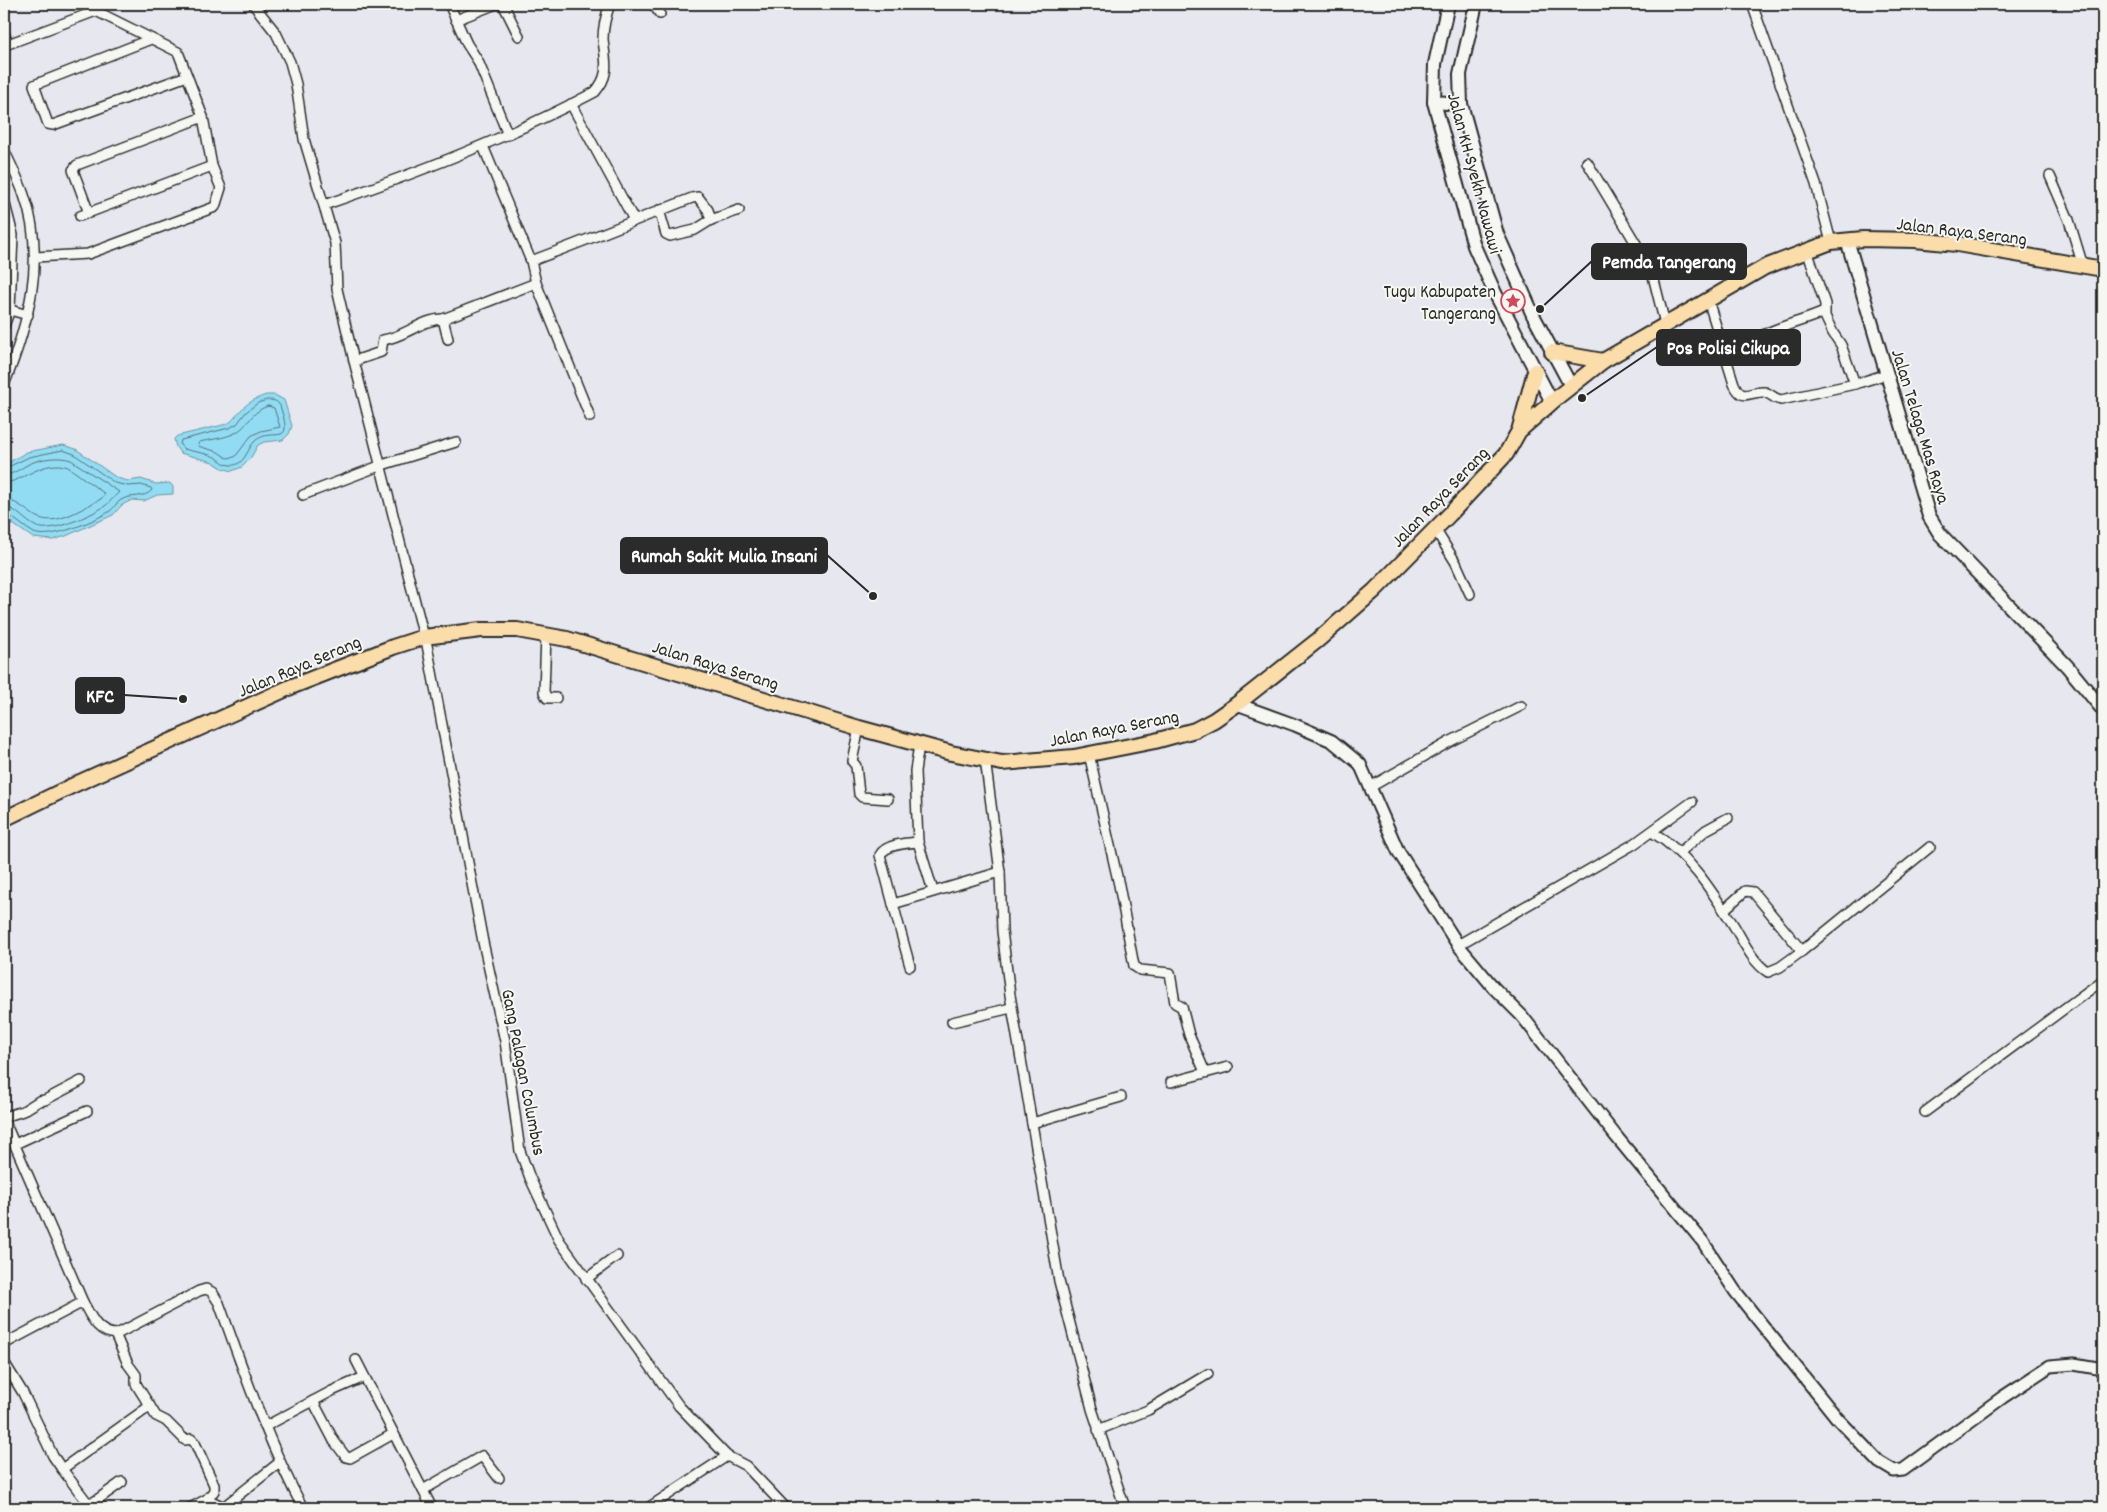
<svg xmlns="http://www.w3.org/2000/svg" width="2107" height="1512" viewBox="0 0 2107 1512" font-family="Dekko,sans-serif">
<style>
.water{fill:#92dcf3;stroke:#6995a3}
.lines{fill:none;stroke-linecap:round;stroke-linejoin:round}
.shore{stroke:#54727b;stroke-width:1}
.stream{stroke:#6995a3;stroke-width:3}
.minor-casing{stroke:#2b2b2b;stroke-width:12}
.tertiary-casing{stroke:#2b2b2b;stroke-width:15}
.secondary-casing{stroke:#2b2b2b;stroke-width:16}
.trunk-casing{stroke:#2b2b2b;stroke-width:18}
.minor{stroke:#f6f6f2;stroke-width:9}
.tertiary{stroke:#f6f6f2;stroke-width:11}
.secondary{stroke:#f6f6f2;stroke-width:12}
.trunk{stroke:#fbddab;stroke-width:14}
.labels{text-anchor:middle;stroke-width:4;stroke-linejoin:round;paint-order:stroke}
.street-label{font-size:19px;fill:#2b2b2b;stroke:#f6f6f2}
.poi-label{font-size:19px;fill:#2b2b2b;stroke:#f6f6f2;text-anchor:end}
.leader{fill:none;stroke:#2b2b2b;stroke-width:2}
.callout-dot{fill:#2b2b2b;stroke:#f6f6f2;stroke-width:2}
.callout{fill:#2b2b2b;stroke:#2b2b2b;stroke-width:2}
.callout-label{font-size:20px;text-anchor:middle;font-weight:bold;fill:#fff}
</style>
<rect width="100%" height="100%" fill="#e7e8ef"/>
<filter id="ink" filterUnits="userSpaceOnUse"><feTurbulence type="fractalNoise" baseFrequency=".02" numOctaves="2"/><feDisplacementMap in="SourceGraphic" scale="10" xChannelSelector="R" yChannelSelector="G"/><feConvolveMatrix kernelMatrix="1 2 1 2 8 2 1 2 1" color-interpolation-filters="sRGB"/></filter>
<g filter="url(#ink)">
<!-- water -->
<g class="water">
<path d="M 266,395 L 275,395 L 284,400 L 292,426 L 289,434 L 283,440 L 264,442 L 258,445 L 250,459 L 242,467 L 232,471 L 222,468 L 213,462 L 180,453 L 176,447 L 174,439 L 177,436 L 227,424 C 234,420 236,415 241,410 C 248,402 257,398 266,395 Z"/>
<path d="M 63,445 L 76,449 L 117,478 L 128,481 L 141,479 L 156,484 L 170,483 L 173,487 L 173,494 L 157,495 L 144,501 L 132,500 L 122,505 L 113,515 L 66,536 L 53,540 L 33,538 L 4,518 L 4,465 L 27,452 Z"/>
</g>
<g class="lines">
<!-- shore -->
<g class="shore">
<path d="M 267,400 C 275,400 279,401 281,409 C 295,450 270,425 254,442 C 247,450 244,466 231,465 C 225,465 221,461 217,458 C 208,453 194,452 184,449 L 180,445 L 181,440 L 229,428 L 237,424 L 246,412 L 258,403 Z"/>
<path d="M 268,406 L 274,408 L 280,427 L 261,431 L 251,436 L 235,457 L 227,458 L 218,452 L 198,446 L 199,442 C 212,439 231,438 241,429 C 252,419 253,411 268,406 Z"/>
<path d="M 4,469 L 29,457 L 63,450 L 74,454 L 115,483 L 128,486 L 141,485 L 151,488 L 152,490 C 144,499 131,494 121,500 C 116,503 114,508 110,511 C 95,521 50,540 34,533 C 25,528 17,520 8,515 L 4,514"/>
<path d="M 4,475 C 13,475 21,468 29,464 C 41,458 60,456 71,460 L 119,492 C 115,496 110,502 105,506 C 92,515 52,533 37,527 C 25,522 17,508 4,507"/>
<path d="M 4,483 C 23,482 44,458 68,467 L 105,494 L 101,499 C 80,509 53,530 32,514 C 23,508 15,500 4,500"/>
</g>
<!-- stream -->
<path class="stream" d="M 4,530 L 12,523"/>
<!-- minor casing -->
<g class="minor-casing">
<g id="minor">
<path d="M 253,4 L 276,33 L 290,62 L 296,84 L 304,139 L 335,243 L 337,289 L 354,361 L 424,637"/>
<path d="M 449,4 L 467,44 L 478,61 L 508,135"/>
<path d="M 503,4 L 519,36"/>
<path d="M 653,4 L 660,14"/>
<path d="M 1752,4 L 1816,184 L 1831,242"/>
<path d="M 456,20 L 496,4"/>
<path d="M 4,33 L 8,44 L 96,11"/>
<path d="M 151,39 L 34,85 L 48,124 L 53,125 L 187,76"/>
<path d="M 571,104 L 634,220"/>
<path d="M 483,146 L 531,261 L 536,283 L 590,417"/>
<path d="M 4,150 C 11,165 19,180 24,195 C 47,259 28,325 4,385"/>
<path d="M 1587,162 L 1644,257 L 1653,276 L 1665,324"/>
<path d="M 2050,176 L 2069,220 L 2083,266"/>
<path d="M 4,200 L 13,235 L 10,310 L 4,326"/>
<path d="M 324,205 C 417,173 508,138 595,92 C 611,74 605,61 603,39 C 603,27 606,15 610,4"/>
<path d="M 89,213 L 73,170 L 77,165 L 203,117"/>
<path d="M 80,216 L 212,166"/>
<path d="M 711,220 L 739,210"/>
<path d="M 1807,250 L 1825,304 L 1825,316 L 1833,333 L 1841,345 L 1855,384"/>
<path d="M 35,257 L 88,254 L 215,207 L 221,188 L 212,166 L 203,117 L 178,52 L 96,11 L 93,4"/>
<path d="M 531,261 C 585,241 638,219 692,198 L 698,197 L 708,210 L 711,220 L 695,230 L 670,236 L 666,234 L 659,210"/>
<path d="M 1708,300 L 1734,384 C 1743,403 1748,391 1764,392 C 1770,393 1774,399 1781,400 L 1855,384 L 1887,374"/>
<path d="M 10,310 L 28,315"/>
<path d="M 1763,335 C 1783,325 1804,321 1824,312"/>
<path d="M 448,339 L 443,319 L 536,283"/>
<path d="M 354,361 L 381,352 L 383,340 C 405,337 422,319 443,319"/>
<path d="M 303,495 L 382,465 L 456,442"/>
<path d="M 1435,529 L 1456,563 L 1470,594"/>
<path d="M 546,635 L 544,692 L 547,698 L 556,698"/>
<path d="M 427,645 L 483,942 L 505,1041 L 520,1151 L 530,1178 L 559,1240 L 679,1406 L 727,1456 L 746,1466 L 786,1508"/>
<path d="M 859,728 L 852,761 L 856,766 L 859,794 L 862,797 L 888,799"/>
<path d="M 919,745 L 915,771 L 918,842 L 933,891"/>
<path d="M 1089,754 L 1119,885 L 1134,966 L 1140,970 L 1170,973 L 1175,1003 L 1182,1007 L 1189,1035 L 1205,1072"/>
<path d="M 985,759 L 1000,872 L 1002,931 L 1010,995 L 1059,1281 L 1092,1409 L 1125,1508"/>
<path d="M 1372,786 L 1451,741 L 1521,706"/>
<path d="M 1652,832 C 1688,853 1712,891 1734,926 C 1743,941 1753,963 1768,972 L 1780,967 L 1802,951 L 1930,847"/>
<path d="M 1680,852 L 1706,830 L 1728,818"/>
<path d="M 893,904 L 880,855 C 886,844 907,843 918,842"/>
<path d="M 1724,910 L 1745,891 L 1753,892 L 1802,951"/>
<path d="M 1458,945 L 1634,844 L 1692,802"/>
<path d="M 910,966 L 893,904 L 1000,872"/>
<path d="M 952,1022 L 1011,1008"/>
<path d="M 1171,1082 L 1228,1067"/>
<path d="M 1925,1112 L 2103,980"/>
<path d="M 4,1117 L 23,1111 L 39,1101 L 45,1100 L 81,1081"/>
<path d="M 4,1120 L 83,1302 C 91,1317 98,1334 117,1334 L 199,1291 L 206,1289 L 212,1292 L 219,1303 C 244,1372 268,1443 303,1508"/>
<path d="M 1032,1123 L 1121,1097"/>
<path d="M 15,1144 L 87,1111"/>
<path d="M 586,1279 L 617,1256"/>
<path d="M 115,1334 L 128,1364 L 136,1375 L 136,1384 L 156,1416 L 166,1421 L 185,1440 L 191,1439 L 195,1443 L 214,1485 L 214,1491 L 207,1499"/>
<path d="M 4,1344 L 83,1302"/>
<path d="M 356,1360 L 432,1508"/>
<path d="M 4,1362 L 23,1393 L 53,1456 L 62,1469 L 150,1406"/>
<path d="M 313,1401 L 334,1441 L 346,1457 L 350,1458 L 393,1434"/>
<path d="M 266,1426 L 332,1391 L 364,1377"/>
<path d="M 1098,1430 L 1148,1410 L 1208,1374"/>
<path d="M 62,1469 L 87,1502 L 94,1502 L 122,1482"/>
<path d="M 423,1490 L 482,1456 L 499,1478"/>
<path d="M 190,1508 L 207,1499 L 222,1506 L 226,1505 L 280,1462"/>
<path d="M 648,1508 L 727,1456"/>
</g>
</g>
<!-- tertiary casing -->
<g class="tertiary-casing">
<path id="tertiary" d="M 1237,704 L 1295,725 L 1332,741 L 1360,764 L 1398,851 L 1458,945 L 1494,988 L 1522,1016 L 1615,1135 L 1703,1242 L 1735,1291 L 1837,1418 L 1879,1462 L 1894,1471 L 1903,1470 L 2003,1397 L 2050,1366 L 2074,1364 L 2103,1369"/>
</g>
<!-- secondary casing -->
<g class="secondary-casing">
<g id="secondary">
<path d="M 1448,4 L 1435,64 L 1434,102 L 1474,246 L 1495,293 L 1552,402"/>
<path d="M 1476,4 L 1460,74 L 1461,104 L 1497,234 L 1533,315 L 1571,386"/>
<path d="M 1434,102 L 1461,104"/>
<path d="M 1847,240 L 1929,516 L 1940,534 L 2067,666 L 2103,710"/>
</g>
</g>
<!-- trunk casing -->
<g class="trunk-casing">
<g id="trunk">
<path d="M 1552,352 L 1603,361"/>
<path d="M 1519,431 L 1535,371"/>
<path d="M 4,819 L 78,783 L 293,686 L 393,647 L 424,637 L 481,630 L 517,630 L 567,639 L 859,728 L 951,753 L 1002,763 L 1074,757 L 1155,741 L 1195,730 L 1214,720 L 1237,704 L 1318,640 L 1374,591 L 1450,514 L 1506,454 L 1519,431 L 1560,395 L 1603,361 L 1765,267 L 1831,242 L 1863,239 L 1915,240 L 1957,244 L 2103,269"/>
</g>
</g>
<!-- minor -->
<use href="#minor" class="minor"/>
<!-- tertiary -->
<use href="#tertiary" class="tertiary"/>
<!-- secondary -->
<use href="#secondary" class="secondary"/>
<!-- trunk -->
<use href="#trunk" class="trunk"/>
</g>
</g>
<!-- icons -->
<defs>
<g id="sight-ring" transform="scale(1.25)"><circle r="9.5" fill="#f6f6f2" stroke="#d1495b" stroke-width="1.5"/><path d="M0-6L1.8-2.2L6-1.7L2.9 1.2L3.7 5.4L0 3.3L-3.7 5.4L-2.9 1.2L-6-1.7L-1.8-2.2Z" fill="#d1495b"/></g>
</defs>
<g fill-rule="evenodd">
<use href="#sight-ring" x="1513" y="301"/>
</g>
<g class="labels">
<!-- street labels -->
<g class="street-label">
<text transform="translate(1476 173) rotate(75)" y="7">Jalan KH Syekh Nawawi</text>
<text transform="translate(1962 230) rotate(7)" y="7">Jalan Raya Serang</text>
<text transform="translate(1922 426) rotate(73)" y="7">Jalan Telaga Mas Raya</text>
<text transform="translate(1439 496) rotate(-46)" y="7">Jalan Raya Serang</text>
<text transform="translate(716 664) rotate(17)" y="7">Jalan Raya Serang</text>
<text transform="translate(299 665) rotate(-23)" y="7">Jalan Raya Serang</text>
<text transform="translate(1114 727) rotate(-11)" y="7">Jalan Raya Serang</text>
<text transform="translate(525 1072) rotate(79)" y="7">Gang Palagan Columbus</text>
</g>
<!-- poi labels -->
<g class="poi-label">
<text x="1496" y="297">Tugu Kabupaten<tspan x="1496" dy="22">Tangerang</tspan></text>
</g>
</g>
<!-- callouts -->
<path class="leader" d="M1540 309L1592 261M1582 398L1657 347M873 596L827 555M183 699L124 695"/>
<g class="callout-dot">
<circle cx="1540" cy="309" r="5"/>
<circle cx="1582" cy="398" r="5"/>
<circle cx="873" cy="596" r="5"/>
<circle cx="183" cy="699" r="5"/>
</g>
<g class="callout">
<rect x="1592" y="244" width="154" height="35" rx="5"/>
<rect x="1657" y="330" width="143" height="35" rx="5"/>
<rect x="621" y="538" width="206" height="35" rx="5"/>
<rect x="76" y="678" width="48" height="35" rx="5"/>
</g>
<g class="callout-label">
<text x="1669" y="268">Pemda Tangerang</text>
<text x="1728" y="354">Pos Polisi Cikupa</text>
<text x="724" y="562">Rumah Sakit Mulia Insani</text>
<text x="100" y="702">KFC</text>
</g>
<!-- margin -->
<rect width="2107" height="1512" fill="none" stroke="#f6f6f2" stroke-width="20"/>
<rect x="10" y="10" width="2087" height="1492" fill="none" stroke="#2b2b2b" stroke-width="2" filter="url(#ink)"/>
</svg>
